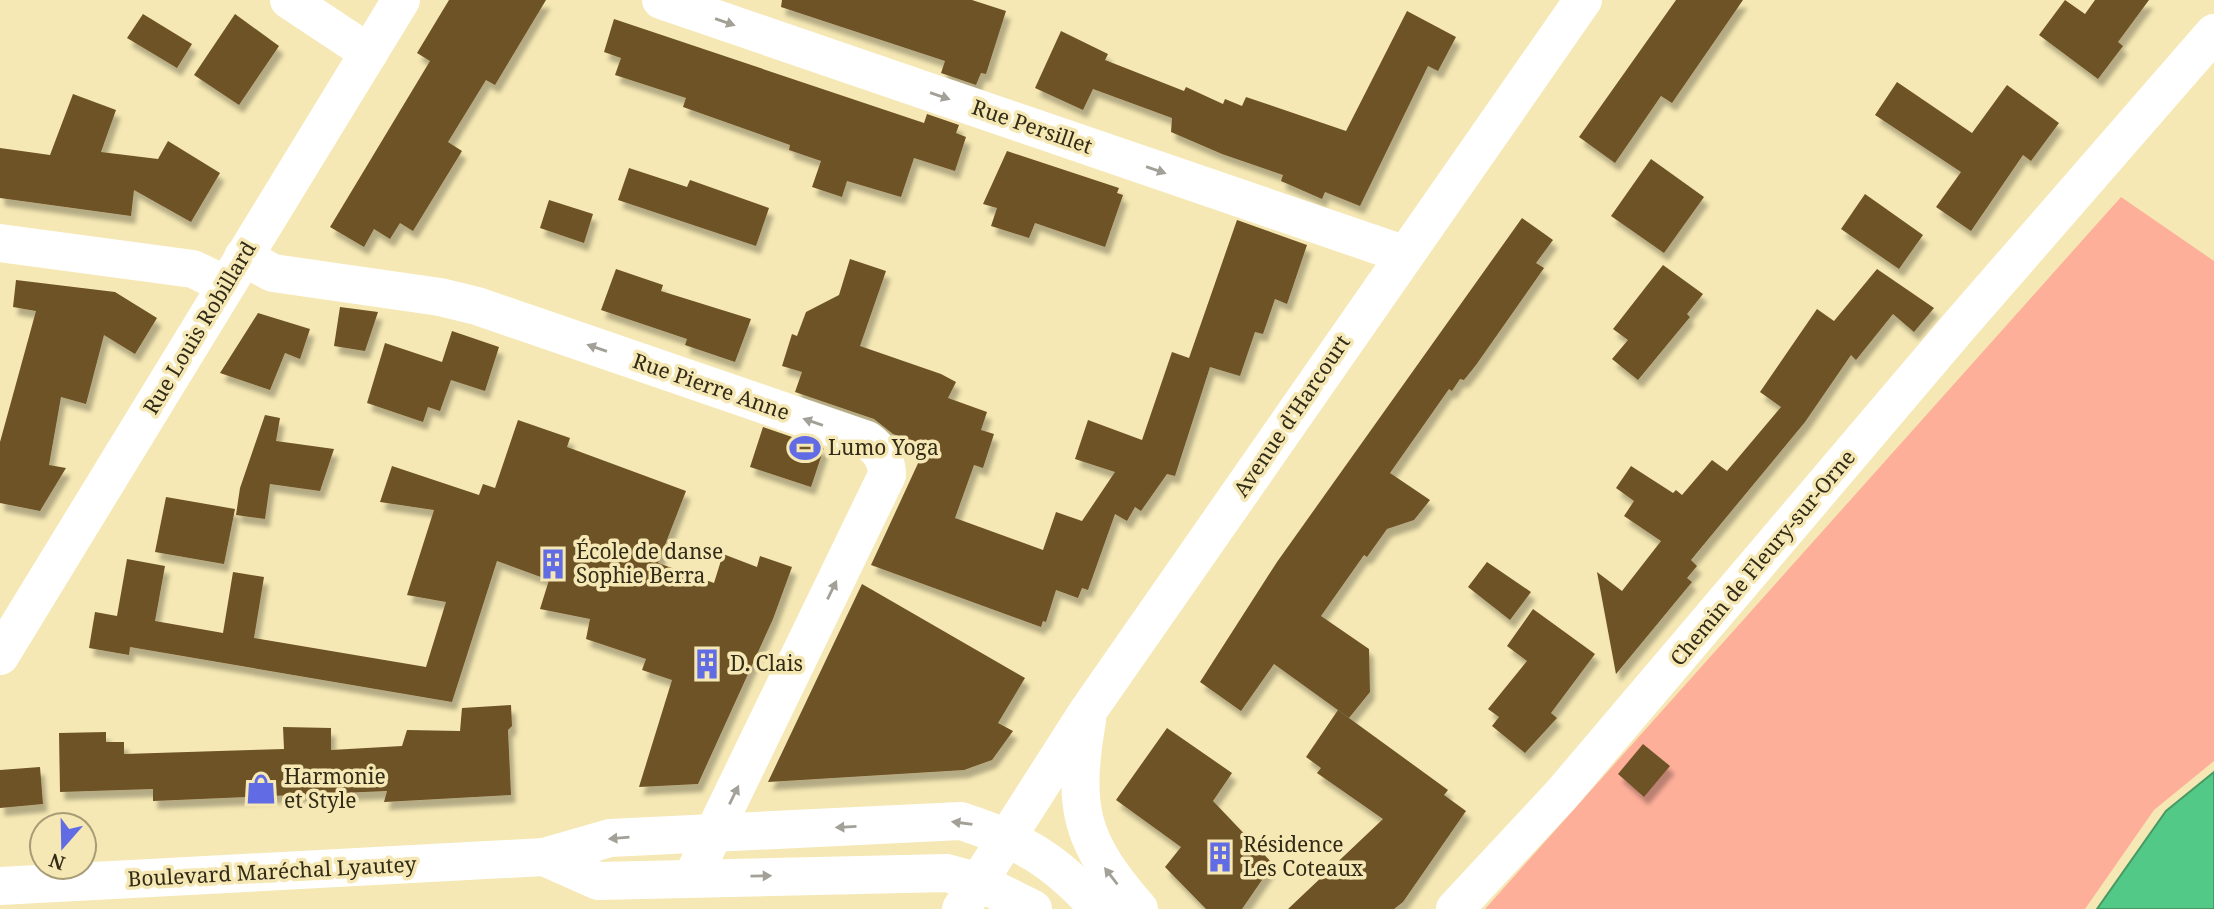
<svg xmlns="http://www.w3.org/2000/svg" width="2214" height="909" viewBox="0 0 2214 909" font-family="'Noto Serif',serif">
<style>
.green{fill:#feaf9a}
.water{fill:#52c986;stroke:#489a65;stroke-width:2}
.building{fill:#6e5228;filter:url(#shadow)}
.lines{fill:none;stroke-linecap:round;stroke-linejoin:round}
.minor{stroke:#fff;stroke-width:38}
.tertiary{stroke:#fff;stroke-width:38}
.secondary{stroke:#fff;stroke-width:38}
.oneway{fill:#a2a097}
.labels{text-anchor:middle;stroke-width:7;stroke-linejoin:round;paint-order:stroke}
.street-label{font-size:21px;fill:#312b17;stroke:#f5e8b4}
.poi-label{font-size:21px;fill:#312b17;stroke:#f5e8b4;text-anchor:start}
</style>
<defs>
<filter id="shadow"><feDropShadow dx="4.5" dy="8" stdDeviation="2" flood-color="#0004"/></filter>
</defs>
<rect width="100%" height="100%" fill="#f5e8b4"/>
<!-- green -->
<path class="green" d="M 2121,197 L 2214,261 L 2214,761 L 2154,810 L 2085,909 L 1485,909 Z"/>
<!-- water -->
<path class="water" d="M 2214,772 L 2214,909 L 2097,909 L 2166,811 Z"/>
<!-- building -->
<g class="building">
<path d="M 449,0 L 546,0 L 495,85 L 486,80 L 448,142 L 462,151 L 413,231 L 400,223 L 390,239 L 374,229 L 364,247 L 330,227 L 430,61 L 417,53 Z"/>
<path d="M 782,0 L 972,0 L 1006,11 L 986,74 L 981,73 L 976,85 L 941,73 L 945,61 L 781,7 Z"/>
<path d="M 1676,0 L 1743,0 L 1672,103 L 1661,96 L 1615,163 L 1579,137 Z"/>
<path d="M 2065,0 L 2085,14 L 2095,0 L 2149,0 L 2118,42 L 2123,46 L 2098,79 L 2039,35 Z"/>
<path d="M 1407,11 L 1456,37 L 1438,71 L 1428,66 L 1360,206 L 1325,192 L 1322,199 L 1281,181 L 1283,175 L 1222,154 L 1171,132 L 1172,118 L 1093,89 L 1083,110 L 1035,88 L 1061,31 L 1108,54 L 1105,60 L 1184,91 L 1186,87 L 1223,104 L 1225,99 L 1242,106 L 1246,97 L 1346,131 Z"/>
<path d="M 143,14 L 192,44 L 177,68 L 127,38 Z"/>
<path d="M 235,14 L 279,46 L 239,105 L 194,75 Z"/>
<path d="M 614,19 L 924,123 L 927,114 L 959,125 L 956,133 L 966,137 L 955,171 L 914,158 L 901,197 L 847,181 L 842,197 L 812,187 L 821,161 L 789,150 L 790,145 L 683,107 L 686,98 L 615,75 L 621,58 L 604,52 Z"/>
<path d="M 1897,82 L 1972,133 L 2007,85 L 2059,123 L 2031,161 L 2023,155 L 1971,231 L 1936,207 L 1961,172 L 1875,115 Z"/>
<path d="M 73,94 L 116,110 L 101,152 L 158,159 L 168,141 L 220,173 L 191,222 L 134,190 L 131,216 L 0,198 L 0,148 L 50,155 Z"/>
<path d="M 1007,151 L 1119,188 L 1117,193 L 1123,195 L 1105,247 L 1035,223 L 1029,238 L 991,226 L 997,208 L 983,204 Z"/>
<path d="M 1651,159 L 1704,197 L 1664,253 L 1611,216 Z"/>
<path d="M 629,168 L 687,187 L 690,180 L 769,208 L 756,246 L 618,200 Z"/>
<path d="M 1865,194 L 1923,235 L 1899,269 L 1841,229 Z"/>
<path d="M 549,200 L 593,214 L 584,243 L 540,228 Z"/>
<path d="M 1522,218 L 1553,240 L 1536,263 L 1544,268 L 1476,365 L 1464,380 L 1460,379 L 1452,391 L 1449,389 L 1390,473 L 1430,500 L 1414,520 L 1387,529 L 1367,557 L 1364,555 L 1321,616 L 1369,649 L 1370,692 L 1349,718 L 1274,664 L 1241,711 L 1200,682 L 1277,562 Z"/>
<path d="M 1237,220 L 1307,245 L 1287,304 L 1275,299 L 1263,334 L 1255,332 L 1240,376 L 1210,367 L 1175,476 L 1167,474 L 1141,511 L 1135,507 L 1127,521 L 1115,514 L 1088,590 L 1082,588 L 1078,598 L 1056,590 L 1046,622 L 1043,621 L 1041,627 L 871,565 L 926,446 L 893,434 L 874,419 L 795,392 L 802,372 L 782,366 L 792,334 L 797,336 L 806,312 L 839,295 L 850,259 L 886,271 L 860,346 L 941,374 L 956,382 L 948,398 L 987,412 L 981,430 L 994,434 L 983,468 L 974,465 L 955,518 L 1043,550 L 1056,512 L 1082,521 L 1115,472 L 1075,459 L 1088,420 L 1142,440 L 1172,352 L 1189,358 Z"/>
<path d="M 1663,265 L 1703,294 L 1687,314 L 1690,317 L 1638,380 L 1612,359 L 1628,340 L 1613,329 Z"/>
<path d="M 616,269 L 663,285 L 661,291 L 751,319 L 735,362 L 685,345 L 687,339 L 601,310 Z"/>
<path d="M 1877,269 L 1934,308 L 1914,332 L 1893,314 L 1856,360 L 1851,355 L 1805,422 L 1691,560 L 1697,566 L 1687,578 L 1692,582 L 1616,674 L 1597,572 L 1622,591 L 1661,541 L 1624,516 L 1634,501 L 1616,488 L 1631,466 L 1673,493 L 1676,490 L 1682,495 L 1712,460 L 1727,471 L 1781,407 L 1760,392 L 1817,309 L 1834,321 Z"/>
<path d="M 16,280 L 115,292 L 157,318 L 135,354 L 104,335 L 86,404 L 61,397 L 49,465 L 66,468 L 40,511 L 0,503 L 0,442 L 36,311 L 13,307 Z"/>
<path d="M 340,307 L 378,312 L 365,351 L 334,346 Z"/>
<path d="M 258,313 L 310,329 L 300,359 L 285,353 L 270,390 L 220,373 Z"/>
<path d="M 452,331 L 499,347 L 485,391 L 451,380 L 440,411 L 428,407 L 423,422 L 367,403 L 385,343 L 442,362 Z"/>
<path d="M 265,415 L 280,418 L 276,441 L 334,449 L 320,491 L 270,484 L 265,519 L 236,515 L 240,488 Z"/>
<path d="M 518,420 L 570,438 L 567,447 L 686,491 L 658,563 L 714,583 L 723,554 L 757,567 L 760,556 L 792,567 L 773,619 L 698,784 L 639,787 L 672,680 L 642,670 L 646,659 L 586,639 L 590,619 L 540,609 L 549,580 L 497,561 L 452,702 L 130,647 L 129,655 L 89,648 L 95,612 L 117,616 L 127,559 L 165,566 L 155,621 L 223,633 L 233,572 L 264,577 L 254,638 L 426,667 L 446,602 L 407,595 L 434,510 L 380,502 L 392,466 L 479,495 L 483,484 L 495,488 Z"/>
<path d="M 763,427 L 824,448 L 811,487 L 750,467 Z"/>
<path d="M 166,497 L 235,509 L 224,564 L 155,552 Z"/>
<path d="M 1487,562 L 1531,592 L 1510,620 L 1468,587 Z"/>
<path d="M 862,584 L 1025,678 L 998,723 L 1013,731 L 992,760 L 964,770 L 768,782 Z"/>
<path d="M 1533,609 L 1595,654 L 1551,713 L 1557,718 L 1525,753 L 1492,726 L 1499,717 L 1488,709 L 1527,661 L 1507,646 Z"/>
<path d="M 511,705 L 512,726 L 508,730 L 511,795 L 384,802 L 387,791 L 153,801 L 153,789 L 60,792 L 59,733 L 106,732 L 106,742 L 124,742 L 124,754 L 284,749 L 283,727 L 331,728 L 331,750 L 402,746 L 407,730 L 460,731 L 462,708 Z"/>
<path d="M 1338,710 L 1448,790 L 1444,795 L 1466,811 L 1403,902 L 1394,909 L 1288,909 L 1383,819 L 1317,773 L 1321,768 L 1306,757 Z"/>
<path d="M 1167,728 L 1232,773 L 1213,801 L 1273,864 L 1242,909 L 1206,909 L 1165,867 L 1181,847 L 1116,800 Z"/>
<path d="M 1643,744 L 1670,766 L 1644,797 L 1618,774 Z"/>
<path d="M 40,767 L 43,804 L 0,808 L 0,770 Z"/>
</g>
<g class="lines">
<!-- minor -->
<g class="minor">
<path d="M 289,0 L 369,53"/>
<path d="M 661,0 L 1403,254"/>
<path d="M 0,243 L 193,269 L 226,285"/>
<path d="M 243,257 L 273,273 L 440,297 L 477,306 L 867,440 C 879,449 887,459 887,475 L 692,878"/>
<path d="M 961,909 L 1008,836"/>
</g>
<!-- tertiary -->
<g class="tertiary">
<path d="M 0,656 L 401,0"/>
<path d="M 1455,909 L 1562,794 L 1960,325 L 2214,33"/>
</g>
<!-- secondary -->
<g class="secondary">
<path d="M 1087,720 C 1072,809 1080,841 1139,909"/>
<path d="M 1008,836 L 1088,711 L 1583,0"/>
<path d="M 544,857 L 598,881 L 947,873 L 979,882 L 1033,909"/>
<path d="M 0,886 L 544,857 L 610,838 L 961,821 C 1023,841 1056,861 1099,909"/>
</g>
</g>
<!-- one-way arrows -->
<defs><path id="oneway-solid" d="M-6-.8H1V-3.2L6.5 0L1 3.2V.8H-6Z" transform="scale(1.75)"/></defs>
<g class="oneway">
<use href="#oneway-solid" transform="translate(725 22) rotate(19)"/>
<use href="#oneway-solid" transform="translate(940 96) rotate(19)"/>
<use href="#oneway-solid" transform="translate(1156 170) rotate(19)"/>
<use href="#oneway-solid" transform="translate(597 348) rotate(-161)"/>
<use href="#oneway-solid" transform="translate(813 422) rotate(-161)"/>
<use href="#oneway-solid" transform="translate(832 590) rotate(-64)"/>
<use href="#oneway-solid" transform="translate(734 795) rotate(-64)"/>
<use href="#oneway-solid" transform="translate(962 823) rotate(-172)"/>
<use href="#oneway-solid" transform="translate(846 827) rotate(177)"/>
<use href="#oneway-solid" transform="translate(619 838) rotate(175)"/>
<use href="#oneway-solid" transform="translate(761 876) rotate(-1)"/>
<use href="#oneway-solid" transform="translate(1111 876) rotate(-128)"/>
</g>
<!-- icons -->
<defs>
<g id="stadium-bare" transform="scale(2.415)"><path d="M0-5a6.5 5 0 1 0 0 10a6.5 5 0 1 0 0-10ZM-3.5-1.8h7v3.6h-7Z" fill="#616ce4" stroke="#f5e8b4" stroke-width="2.5" paint-order="stroke"/></g>
<g id="building-bare" transform="scale(2.415)"><path d="M-4-6H4V6H1V3H-1V6H-4ZM-2.5-4.3h1.7v1.8h-1.7ZM.8-4.3h1.7v1.8H.8ZM-2.5-1h1.7V.8h-1.7ZM.8-1h1.7V.8H.8Z" fill="#616ce4" stroke="#f5e8b4" stroke-width="2.5" paint-order="stroke"/></g>
<g id="shop-bare" transform="scale(2.415)"><path d="M-5-2.5h2.3a2.7 3.5 0 0 1 5.4 0H5L5.5 6h-11ZM-1.5-2.5h3a1.5 2.3 0 0 0-3 0Z" fill="#616ce4" stroke="#f5e8b4" stroke-width="2.5" paint-order="stroke"/></g>
</defs>
<g fill-rule="evenodd">
<use href="#stadium-bare" x="805" y="448"/>
<use href="#building-bare" x="553" y="564"/>
<use href="#building-bare" x="707" y="664"/>
<use href="#shop-bare" x="261" y="789"/>
<use href="#building-bare" x="1220" y="857"/>
</g>
<g class="labels">
<!-- street labels -->
<g class="street-label">
<text transform="translate(1032 127) rotate(19)" y="7">Rue Persillet</text>
<text transform="translate(200 328) rotate(-59)" y="7">Rue Louis Robillard</text>
<text transform="translate(711 387) rotate(19)" y="7">Rue Pierre Anne</text>
<text transform="translate(1292 416) rotate(-56)" y="7">Avenue d'Harcourt</text>
<text transform="translate(1763 558) rotate(-50)" y="7">Chemin de Fleury-sur-Orne</text>
<text transform="translate(272 872) rotate(-3)" y="7">Boulevard Maréchal Lyautey</text>
</g>
<!-- poi labels -->
<g class="poi-label">
<text x="828" y="455">Lumo Yoga</text>
<text x="576" y="559">École de danse<tspan x="576" dy="24">Sophie Berra</tspan></text>
<text x="730" y="671">D. Clais</text>
<text x="284" y="784">Harmonie<tspan x="284" dy="24">et Style</tspan></text>
<text x="1243" y="852">Résidence<tspan x="1243" dy="24">Les Coteaux</tspan></text>
</g>
</g>
<!-- north arrow -->
<g transform="translate(63 846) rotate(200)"><circle r="33" fill="#f5e8b4" stroke="#a79c75" stroke-width="2"/>
<path d="M0-5L12 26L0 18L-12 26Z" fill="#616ce4"/>
<text y="-10" font-size="19" font-weight="bold" text-anchor="middle" fill="#312b17">N</text>
</g>
</svg>
